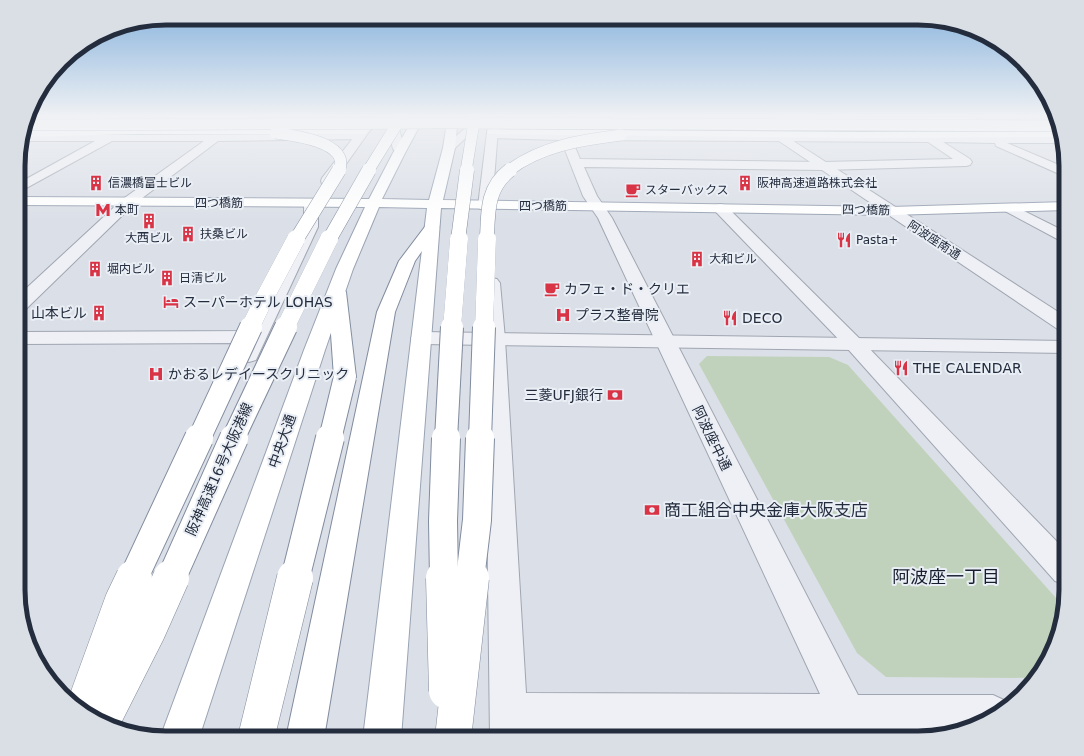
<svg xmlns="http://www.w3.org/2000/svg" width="1084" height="756" viewBox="0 0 1084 756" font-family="'DejaVu Sans','Noto Sans JP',sans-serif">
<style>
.green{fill:#c0d2bb}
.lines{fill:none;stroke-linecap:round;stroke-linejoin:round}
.minor-casing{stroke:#a0a6b1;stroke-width:2}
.tertiary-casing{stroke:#a0a6b1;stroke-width:2}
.primary-casing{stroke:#99a3b3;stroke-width:2}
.motorway-casing{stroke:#818c9f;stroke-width:2}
.minor{fill:#eef0f5;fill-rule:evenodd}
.tertiary{fill:#eef0f5;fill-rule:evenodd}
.primary{fill:#fff;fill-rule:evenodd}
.motorway{fill:#fff;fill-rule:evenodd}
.motorway-bridge-far5-casing{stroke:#818c9f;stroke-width:12;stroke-linecap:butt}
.motorway-bridge-far4-casing{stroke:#818c9f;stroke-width:15;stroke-linecap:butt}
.motorway-bridge-far3-casing{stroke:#818c9f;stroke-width:18;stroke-linecap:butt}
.motorway-bridge-far2-casing{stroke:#818c9f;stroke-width:24;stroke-linecap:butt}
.motorway-bridge-far1-casing{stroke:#818c9f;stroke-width:30;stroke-linecap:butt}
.motorway-bridge-casing{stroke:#818c9f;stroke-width:37;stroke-linecap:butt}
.motorway-bridge-far5{stroke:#fff;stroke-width:11}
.motorway-bridge-far4{stroke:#fff;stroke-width:14}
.motorway-bridge-far3{stroke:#fff;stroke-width:18}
.motorway-bridge-far2{stroke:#fff;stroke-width:22}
.motorway-bridge-far1{stroke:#fff;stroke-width:28}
.motorway-bridge{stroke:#fff;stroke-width:36}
.labels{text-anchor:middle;stroke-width:4;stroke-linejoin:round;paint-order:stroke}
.far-poi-label{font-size:12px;fill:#242d3e;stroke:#eaeef5;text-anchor:start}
.far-street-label{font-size:12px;fill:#242d3e;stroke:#eaeef5}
.poi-label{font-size:14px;fill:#242d3e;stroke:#eaeef5;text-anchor:start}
.street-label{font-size:14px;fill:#242d3e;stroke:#eaeef5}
.near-poi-label{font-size:17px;fill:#242d3e;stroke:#eaeef5;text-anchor:start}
.near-neighbourhood-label{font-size:18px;fill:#171e2e;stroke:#eaeef5}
.rim{fill:none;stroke:#242d3e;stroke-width:5}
</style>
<rect width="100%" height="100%" fill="#dbdfe7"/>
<!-- green -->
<path class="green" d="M 707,356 L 829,357 L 848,365 L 1064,607 L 1058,638 L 1036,678 L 886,677 L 857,653 L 699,364 Z"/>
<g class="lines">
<!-- minor casing -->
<g class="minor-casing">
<g id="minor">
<path d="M 492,133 L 1060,137 L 1062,143 L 1007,143 L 1066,168 L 1066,177 L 996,146 L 995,143 L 943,142 L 970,159 L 972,162 L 970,165 L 966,166 L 823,170 L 584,167 L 597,196 L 612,218 L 858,695 L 993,695 L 1006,701 L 1007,703 L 984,723 L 941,733 L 877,732 L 879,738 L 840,738 L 837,732 L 528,731 L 528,738 L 490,738 L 485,339 L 482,283 L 485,279 L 491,278 L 497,279 L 500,283 L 505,339 L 526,693 L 820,694 L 598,218 L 583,196 L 561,140 L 488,138 L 487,136 ZM 572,140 L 928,142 L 953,159 L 823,162 L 580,159 Z"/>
<path d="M 360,134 L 365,137 L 364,139 L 218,141 L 133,205 L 26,309 L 19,311 L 19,295 L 123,199 L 204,141 L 112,141 L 19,192 L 19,183 L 95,141 L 22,141 L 23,135 Z"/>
<path d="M 311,200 L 316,201 L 318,204 L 318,227 L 256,360 L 249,362 L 242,360 L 239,356 L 245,343 L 19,344 L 19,332 L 251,331 L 304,227 L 304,204 L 306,201 Z"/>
<path d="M 720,204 L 725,205 L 861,340 L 1066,551 L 1066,585 L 1055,581 L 847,348 L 715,211 L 713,208 L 715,205 Z"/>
<path d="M 1010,204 L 1066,232 L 1066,243 L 1061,241 L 1005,211 L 1003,208 L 1005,205 Z"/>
</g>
</g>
<!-- tertiary casing -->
<g class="tertiary-casing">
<g id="tertiary">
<path d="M 373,116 L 383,116 L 368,133 L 332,184 L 322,184 L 321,181 L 322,178 L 360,129 Z"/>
<path d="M 385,116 L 395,116 L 405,149 L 403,151 L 395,151 L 393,149 Z"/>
<path d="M 479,116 L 489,116 L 453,150 L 445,150 L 443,148 L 445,146 Z"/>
<path d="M 489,116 L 499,116 L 492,206 L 490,209 L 485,210 L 480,209 L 478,206 Z"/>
<path d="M 783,136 L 787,137 L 1066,317 L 1066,332 L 1059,330 L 779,141 L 778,139 Z"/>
<path d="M 421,332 L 1066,341 L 1066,353 L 421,344 L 414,342 L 411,338 L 414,334 Z"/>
</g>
</g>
<!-- primary casing -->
<g class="primary-casing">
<path id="primary" d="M 415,116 L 425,116 L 405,153 L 382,199 L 429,200 L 443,148 L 448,116 L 458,116 L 455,148 L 443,200 L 890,207 L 1066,202 L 1066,210 L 890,215 L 441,208 L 401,738 L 363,738 L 427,208 L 379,207 L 353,269 L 325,350 L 199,738 L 160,738 L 304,350 L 336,269 L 365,207 L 19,205 L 19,197 L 369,199 L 393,153 Z"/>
</g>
<!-- motorway casing -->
<g class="motorway-casing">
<g id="motorway">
<path d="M 29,116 L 121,116 L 122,117 L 117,120 L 28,120 Z"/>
<path d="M 166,116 L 251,116 L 246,119 L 171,119 Z"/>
<path d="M 611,116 L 974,117 L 979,120 L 974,123 L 616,119 Z"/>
<path d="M 136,128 L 364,128 L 369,131 L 364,134 L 136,134 L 22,137 L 24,131 Z"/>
<path d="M 492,129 L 861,132 L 1058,131 L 1060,137 L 861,138 L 488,134 L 487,132 L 488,130 Z"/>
<path d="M 432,223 L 437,224 L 439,227 L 415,261 L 395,312 L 324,738 L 286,738 L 377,312 L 399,261 L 427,224 Z"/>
<path d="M 337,287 L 343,288 L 346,292 L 356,377 L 353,382 L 345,384 L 337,382 L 334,377 L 328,292 L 331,288 Z"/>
</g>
</g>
<!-- minor -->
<use href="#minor" class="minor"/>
<!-- tertiary -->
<use href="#tertiary" class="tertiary"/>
<!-- primary -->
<use href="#primary" class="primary"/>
<!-- motorway -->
<use href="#motorway" class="motorway"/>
<!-- motorway-bridge-far5 casing -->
<g class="motorway-bridge-far5-casing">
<g id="motorway-bridge-far5">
<path d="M 26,125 L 440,123 L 1057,126"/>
<path d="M 275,133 C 292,135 352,142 339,171"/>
<path d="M 368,171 L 402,116"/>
<path d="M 466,171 L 475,116"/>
<path d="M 508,171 C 541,146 581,140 621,135"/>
</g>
</g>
<!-- motorway-bridge-far4 casing -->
<g class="motorway-bridge-far4-casing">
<g id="motorway-bridge-far4">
<path d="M 296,240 L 339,170"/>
<path d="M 329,240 L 369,170"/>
<path d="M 458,240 L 467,170"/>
<path d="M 487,240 C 488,214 486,188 510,170"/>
</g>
</g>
<!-- motorway-bridge-far3 casing -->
<g class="motorway-bridge-far3-casing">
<g id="motorway-bridge-far3">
<path d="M 250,328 L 264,299 L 296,239"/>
<path d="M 285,328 L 329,239"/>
<path d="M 452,328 L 459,239"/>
<path d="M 484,328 L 487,239"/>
</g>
</g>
<!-- motorway-bridge-far2 casing -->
<g class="motorway-bridge-far2-casing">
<g id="motorway-bridge-far2">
<path d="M 199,439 L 251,327"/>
<path d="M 233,439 L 286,327"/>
<path d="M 330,439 L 345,377"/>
<path d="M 446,439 L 452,327"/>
<path d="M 480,439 L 484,327"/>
</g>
</g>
<!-- motorway-bridge-far1 casing -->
<g class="motorway-bridge-far1-casing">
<g id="motorway-bridge-far1">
<path d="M 133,579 L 199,438"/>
<path d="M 171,579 L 234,438"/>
<path d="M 295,579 L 330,438"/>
<path d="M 444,579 L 443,521 L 446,438"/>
<path d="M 470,579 L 477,520 L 480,438"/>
</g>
</g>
<!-- motorway-bridge casing -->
<g class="motorway-bridge-casing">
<g id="motorway-bridge">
<path d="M 444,578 L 447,691"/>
<path d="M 83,711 L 123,601 L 134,578"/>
<path d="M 102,721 L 147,632 L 171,578"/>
<path d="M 256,738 L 295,578"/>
<path d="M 453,738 L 471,578"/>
</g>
</g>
<!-- motorway-bridge-far5 -->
<use href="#motorway-bridge-far5" class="motorway-bridge-far5"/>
<!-- motorway-bridge-far4 -->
<use href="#motorway-bridge-far4" class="motorway-bridge-far4"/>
<!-- motorway-bridge-far3 -->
<use href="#motorway-bridge-far3" class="motorway-bridge-far3"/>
<!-- motorway-bridge-far2 -->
<use href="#motorway-bridge-far2" class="motorway-bridge-far2"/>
<!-- motorway-bridge-far1 -->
<use href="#motorway-bridge-far1" class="motorway-bridge-far1"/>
<!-- motorway-bridge -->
<use href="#motorway-bridge" class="motorway-bridge"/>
</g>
<!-- sky -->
<linearGradient id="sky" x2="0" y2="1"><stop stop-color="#85b1dc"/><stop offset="0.52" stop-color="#eff1f4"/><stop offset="1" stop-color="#eff1f4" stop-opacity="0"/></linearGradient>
<rect width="1084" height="222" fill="url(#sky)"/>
<!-- icons -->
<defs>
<g id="building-bare" transform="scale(1.2)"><path d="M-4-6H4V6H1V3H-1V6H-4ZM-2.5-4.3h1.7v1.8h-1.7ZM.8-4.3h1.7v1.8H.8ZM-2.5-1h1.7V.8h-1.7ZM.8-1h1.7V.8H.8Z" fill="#d93346" stroke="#eaeef5" stroke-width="2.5" paint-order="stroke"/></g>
<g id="cafe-bare" transform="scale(1.2)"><path d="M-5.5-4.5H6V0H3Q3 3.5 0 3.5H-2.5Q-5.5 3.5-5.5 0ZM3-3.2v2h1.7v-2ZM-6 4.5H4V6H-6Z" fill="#d93346" stroke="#eaeef5" stroke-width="2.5" paint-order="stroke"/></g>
<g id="metro-bare" transform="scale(1.2)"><path d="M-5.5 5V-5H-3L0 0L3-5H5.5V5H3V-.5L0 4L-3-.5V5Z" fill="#d93346" stroke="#eaeef5" stroke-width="2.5" paint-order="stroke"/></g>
<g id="restaurant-bare" transform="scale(1.2)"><path d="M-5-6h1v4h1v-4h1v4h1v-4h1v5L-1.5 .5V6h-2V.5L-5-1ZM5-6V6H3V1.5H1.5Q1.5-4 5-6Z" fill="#d93346" stroke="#eaeef5" stroke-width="2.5" paint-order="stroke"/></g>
<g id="hotel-bare" transform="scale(1.2)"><path d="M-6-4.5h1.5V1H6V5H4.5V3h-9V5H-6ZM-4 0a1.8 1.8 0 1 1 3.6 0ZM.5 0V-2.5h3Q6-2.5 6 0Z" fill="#d93346" stroke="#eaeef5" stroke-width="2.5" paint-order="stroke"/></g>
<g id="hospital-bare" transform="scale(1.2)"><path d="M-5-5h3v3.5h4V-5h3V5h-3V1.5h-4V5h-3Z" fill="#d93346" stroke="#eaeef5" stroke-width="2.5" paint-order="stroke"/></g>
<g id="bank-bare" transform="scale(1.2)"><path d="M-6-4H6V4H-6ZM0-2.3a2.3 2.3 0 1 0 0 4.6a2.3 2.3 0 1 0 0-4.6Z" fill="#d93346" stroke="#eaeef5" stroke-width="2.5" paint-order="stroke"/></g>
</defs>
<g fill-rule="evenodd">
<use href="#building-bare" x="96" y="183"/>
<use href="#building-bare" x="745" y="183"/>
<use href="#cafe-bare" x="633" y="190"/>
<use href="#metro-bare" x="103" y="210"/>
<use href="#building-bare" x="149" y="221"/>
<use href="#building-bare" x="188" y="234"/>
<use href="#restaurant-bare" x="844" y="240"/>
<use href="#building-bare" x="697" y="259"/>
<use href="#building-bare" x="95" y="269"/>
<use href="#building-bare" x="167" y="278"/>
<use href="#cafe-bare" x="552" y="289"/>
<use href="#hotel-bare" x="171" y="302"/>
<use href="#building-bare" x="99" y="313"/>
<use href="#hospital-bare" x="563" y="315"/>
<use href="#restaurant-bare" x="730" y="318"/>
<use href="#restaurant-bare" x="901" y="368"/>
<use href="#hospital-bare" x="156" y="374"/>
<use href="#bank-bare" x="615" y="395"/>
<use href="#bank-bare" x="652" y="510"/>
</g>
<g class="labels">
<!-- far-poi labels -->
<g class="far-poi-label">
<text x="108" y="187">信濃橋富士ビル</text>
<text x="757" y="187">阪神高速道路株式会社</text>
<text x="645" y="194">スターバックス</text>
<text x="115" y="214">本町</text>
<text x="200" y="238">扶桑ビル</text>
<text x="149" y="242" text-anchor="middle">大西ビル</text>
<text x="856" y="244">Pasta+</text>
<text x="709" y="263">大和ビル</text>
<text x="107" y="273">堀内ビル</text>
<text x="179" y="282">日清ビル</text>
</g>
<!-- far-street labels -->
<g class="far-street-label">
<text x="219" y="207">四つ橋筋</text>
<text x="543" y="210">四つ橋筋</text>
<text transform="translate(866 210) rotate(1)" y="4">四つ橋筋</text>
<text transform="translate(934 240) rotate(33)" y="4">阿波座南通</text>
</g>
<!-- poi labels -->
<g class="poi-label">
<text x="564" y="294">カフェ・ド・クリエ</text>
<text x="183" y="307">スーパーホテル LOHAS</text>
<text x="87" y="318" text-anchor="end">山本ビル</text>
<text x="575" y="320">プラス整骨院</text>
<text x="742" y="323">DECO</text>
<text x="913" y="373">THE CALENDAR</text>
<text x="168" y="379">かおるレデイースクリニック</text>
<text x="603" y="400" text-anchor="end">三菱UFJ銀行</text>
</g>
<!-- street labels -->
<g class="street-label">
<text transform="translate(712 438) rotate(64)" y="5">阿波座中通</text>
<text transform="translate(282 441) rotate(-71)" y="5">中央大通</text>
<text transform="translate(219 469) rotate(-66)" y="5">阪神高速16号大阪港線</text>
</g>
<!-- near-poi labels -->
<g class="near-poi-label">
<text x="664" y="516">商工組合中央金庫大阪支店</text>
</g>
<!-- near-neighbourhood labels -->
<g class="near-neighbourhood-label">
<text x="946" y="583">阿波座一丁目</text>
</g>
</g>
<!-- crop -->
<path d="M0 0H1084V756H0ZM166 25H918A141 141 0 0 1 1059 166V590A141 141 0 0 1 918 731H166A141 141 0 0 1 25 590V166A141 141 0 0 1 166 25Z" fill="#dadfe6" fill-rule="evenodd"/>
<path class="rim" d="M166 25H918A141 141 0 0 1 1059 166V590A141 141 0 0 1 918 731H166A141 141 0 0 1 25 590V166A141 141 0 0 1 166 25Z"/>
</svg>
